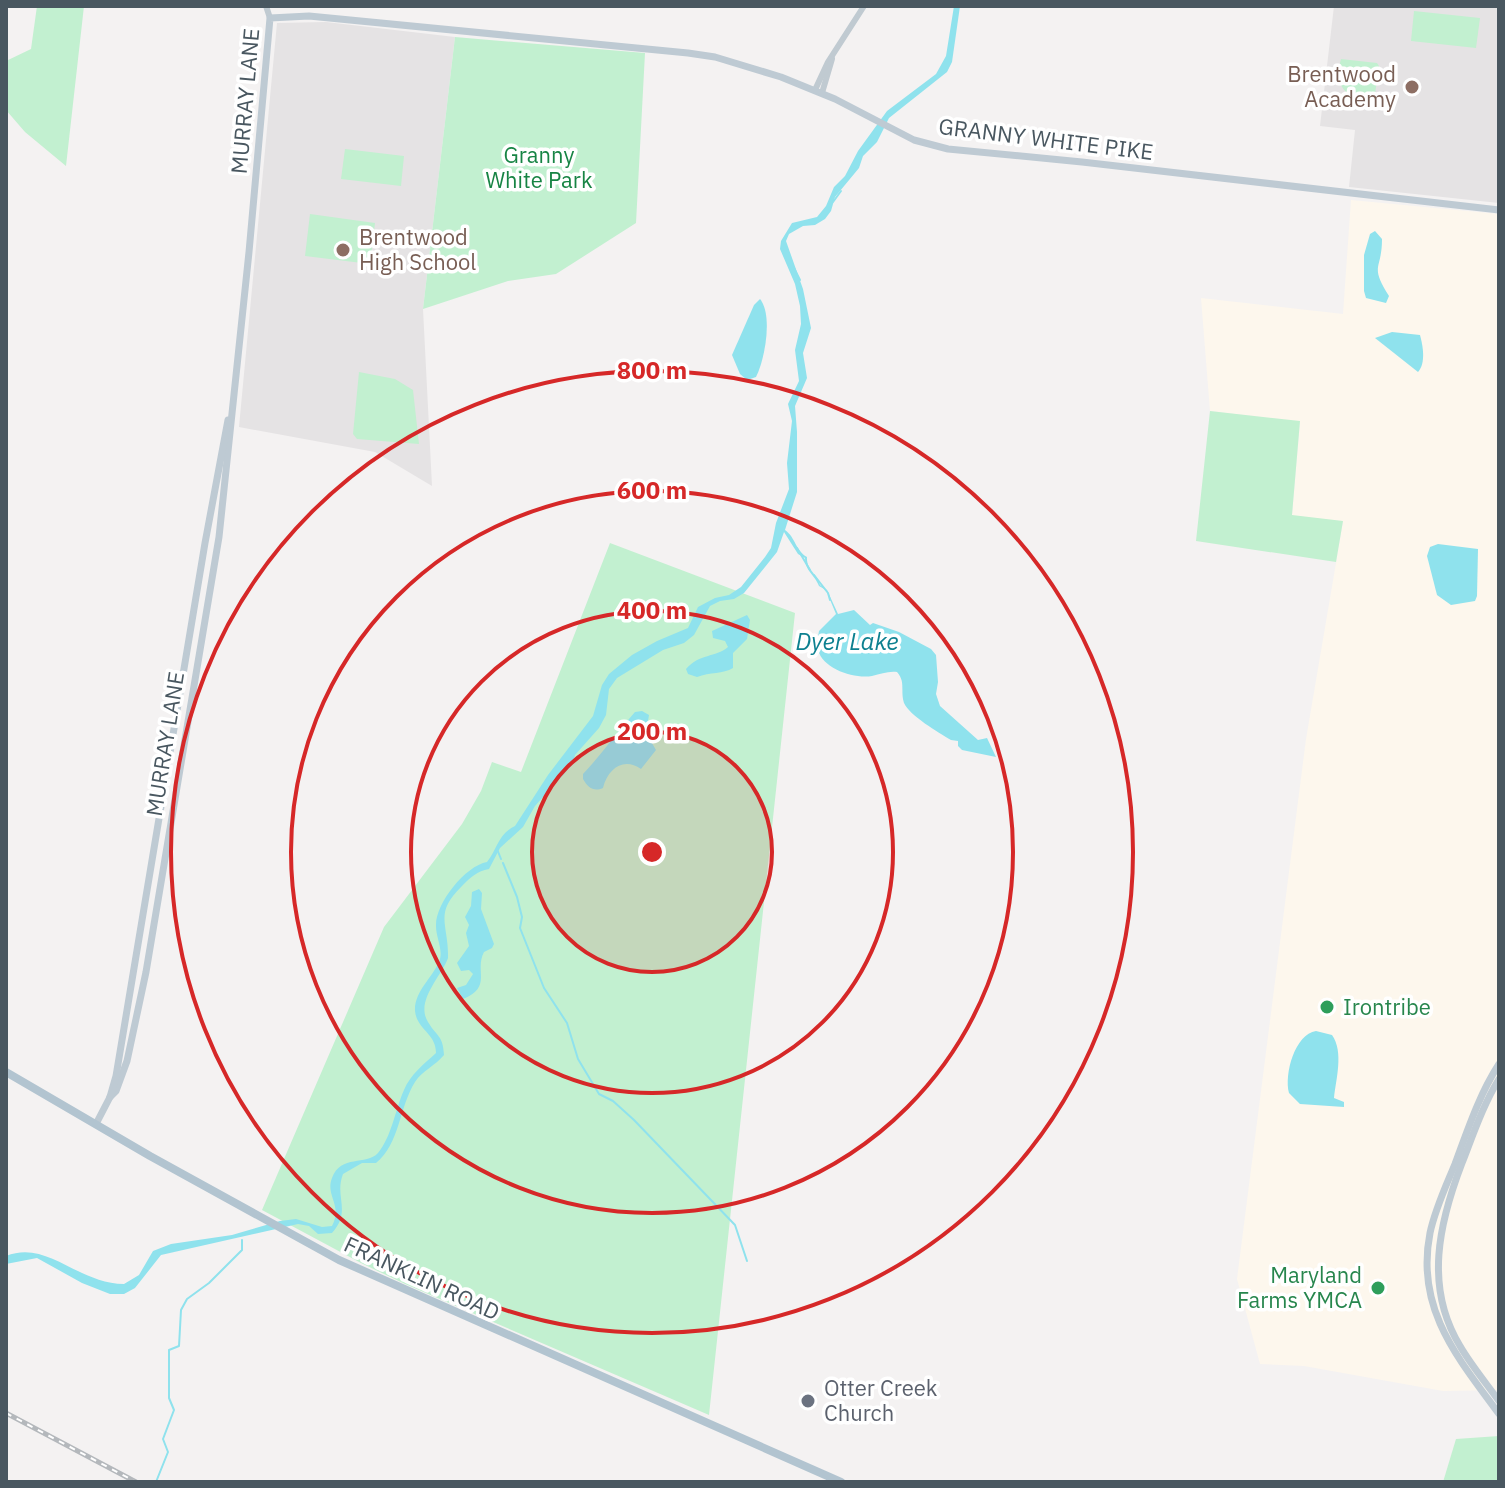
<svg xmlns="http://www.w3.org/2000/svg" width="1505" height="1488" viewBox="0 0 1505 1488" font-family="'IBM Plex Sans',sans-serif">
<style>
.commercial{fill:#fdf7ed}
.education{fill:#e5e3e4}
.green{fill:#c2f0d0}
.water{fill:#8fe2ed}
.lines{fill:none;stroke-linecap:round;stroke-linejoin:round}
.stream{stroke:#8fe2ed;stroke-width:2}
.tertiary{stroke:#c0cad1;stroke-width:6}
.secondary{stroke:#becad3;stroke-width:7}
.primary{stroke:#b2c4d0;stroke-width:8}
.rail-casing{stroke:#b4b8bc;stroke-width:5}
.rail{stroke:#fff;stroke-width:2;stroke-dasharray:6;stroke-linecap:butt}
.ring{fill:none;stroke:#d62828;stroke-width:4}
.education-dot{fill:#8d6e63;stroke:#fff;stroke-width:3}
.leisure-dot{fill:#2e9e5b;stroke:#fff;stroke-width:3}
.worship-dot{fill:#6b7280;stroke:#fff;stroke-width:3}
.labels{text-anchor:middle;stroke-width:7;stroke-linejoin:round;paint-order:stroke}
.education-label{font-size:22px;fill:#785e54;stroke:#fff;text-anchor:end}
.street-label{font-size:22px;fill:#495760;stroke:#fff}
.park-label{font-size:22px;fill:#178444;stroke:#fff}
.leisure-label{font-size:22px;fill:#27864d;stroke:#fff;text-anchor:start}
.worship-label{font-size:22px;fill:#5b616d;stroke:#fff;text-anchor:start}
.water-label{font-size:24px;font-style:italic;fill:#0d8090;stroke:#fff}
.centre{fill:#d62828;stroke:#fff;stroke-width:4}
.ring-label{font-size:24px;text-anchor:middle;font-weight:bold;fill:#d62828;stroke:#fff;stroke-width:7;stroke-linejoin:round;paint-order:stroke}
</style>
<rect width="100%" height="100%" fill="#f4f2f2"/>
<!-- commercial -->
<path class="commercial" d="M 1351,200 L 1499,214 L 1499,1390 L 1443,1391 L 1304,1366 L 1260,1364 L 1237,1279 L 1306,739 L 1343,522 L 1292,516 L 1300,422 L 1210,411 L 1201,298 L 1343,314 Z"/>
<!-- education -->
<g class="education">
<path d="M 1334,6 L 1499,6 L 1499,203 L 1349,187 L 1355,130 L 1320,126 Z"/>
<path d="M 326,22 L 455,37 L 423,309 L 432,486 L 375,452 L 239,427 L 277,23 Z"/>
</g>
<!-- green -->
<g class="green">
<path d="M 37,6 L 84,6 L 66,166 L 25,132 L 6,110 L 6,61 L 31,49 Z"/>
<path d="M 1414,11 L 1480,18 L 1476,48 L 1411,41 Z"/>
<path d="M 455,37 L 645,53 L 636,223 L 556,274 L 508,281 L 423,309 Z"/>
<path d="M 1341,59 L 1377,63 L 1379,66 L 1374,101 C 1347,100 1333,87 1341,59 Z"/>
<path d="M 345,149 L 404,156 L 401,186 L 341,179 Z"/>
<path d="M 310,214 L 375,223 L 370,264 L 305,256 Z"/>
<path d="M 359,372 L 395,379 L 413,390 L 419,444 L 357,439 L 353,434 Z"/>
<path d="M 1210,411 L 1300,421 L 1292,515 L 1343,521 L 1336,562 L 1196,541 Z"/>
<path d="M 610,543 L 795,613 L 709,1415 L 405,1284 L 361,1263 L 262,1210 L 384,927 L 462,824 L 481,791 L 492,762 L 521,772 Z"/>
<path d="M 1499,1436 L 1499,1482 L 1443,1482 L 1456,1439 Z"/>
</g>
<!-- water -->
<g class="water">
<path d="M 954,6 L 960,6 L 952,62 L 947,72 L 889,118 L 877,142 L 863,156 L 859,168 L 835,197 L 831,211 L 825,219 L 815,225 L 803,226 L 789,234 L 786,241 L 803,289 L 811,328 L 803,353 L 807,378 L 795,406 L 797,432 L 797,492 L 785,530 C 796,538 795,550 807,557 C 806,570 818,574 820,585 L 827,590 L 838,614 L 854,610 L 870,625 L 873,623 L 899,632 L 931,649 L 936,655 L 938,682 L 936,694 L 940,706 L 978,740 L 987,738 L 996,757 L 962,750 L 958,746 L 958,741 L 951,740 C 938,732 910,716 904,703 C 900,691 906,682 897,672 C 888,671 881,674 872,676 C 854,679 823,669 818,650 C 816,644 818,637 819,631 L 836,614 L 826,590 L 819,586 C 815,575 805,571 805,558 L 798,554 L 784,532 L 777,552 L 744,593 L 734,599 L 720,601 L 710,606 L 694,635 L 684,643 L 663,650 L 617,678 L 609,689 L 606,715 L 599,728 L 575,755 L 572,765 L 535,806 L 523,827 L 500,848 L 489,869 C 477,871 471,877 462,886 C 433,914 449,924 448,958 C 441,977 415,1001 428,1022 C 437,1037 443,1035 444,1055 C 436,1065 422,1071 415,1082 C 399,1107 400,1144 376,1163 L 362,1163 L 343,1174 C 334,1197 352,1211 332,1233 L 318,1234 L 309,1226 L 298,1224 L 161,1255 L 135,1288 L 124,1294 L 110,1294 L 82,1283 L 37,1258 L 6,1264 L 6,1256 C 47,1239 78,1284 124,1284 L 139,1275 L 153,1251 L 171,1244 L 232,1235 L 280,1221 L 296,1219 L 322,1227 L 332,1226 C 343,1205 325,1196 332,1178 C 341,1154 366,1166 378,1153 C 392,1136 395,1110 404,1090 C 410,1075 424,1064 436,1053 C 436,1033 417,1030 415,1011 C 414,992 432,978 439,962 C 444,951 436,938 436,926 C 435,904 465,866 487,862 C 497,850 498,834 515,826 L 548,775 L 593,716 L 602,685 L 609,674 L 632,655 L 657,641 L 688,628 L 698,607 L 715,598 L 729,595 L 741,587 L 765,557 L 771,548 L 776,523 L 789,489 L 787,463 L 792,421 L 788,404 L 799,381 L 795,350 L 801,324 L 800,306 L 795,284 L 780,249 L 781,241 L 792,223 L 817,217 L 826,206 L 834,187 L 845,176 L 858,151 L 887,111 L 936,74 L 946,56 Z"/>
<path d="M 1375,231 L 1382,239 C 1382,271 1369,264 1389,296 L 1386,303 L 1366,298 L 1364,291 L 1364,255 L 1370,234 Z"/>
<path d="M 760,299 C 773,315 765,359 756,377 L 747,380 L 740,374 L 732,355 L 754,305 Z"/>
<path d="M 1392,332 L 1420,335 C 1423,346 1426,363 1418,372 L 1375,338 Z"/>
<path d="M 1438,544 L 1478,549 L 1477,596 L 1475,601 L 1451,605 L 1437,595 L 1427,556 L 1430,547 Z"/>
<path d="M 747,615 L 750,620 L 747,639 L 733,653 L 733,668 C 723,674 710,672 697,677 L 688,674 L 686,669 C 700,653 715,658 728,647 L 725,641 L 713,638 L 712,631 Z"/>
<path d="M 642,711 L 649,715 L 646,733 L 656,750 L 641,769 C 624,757 608,768 603,788 C 594,792 588,788 583,779 L 583,774 C 602,754 617,732 635,712 Z"/>
<path d="M 479,889 L 482,893 L 481,909 L 494,944 L 492,948 L 484,952 C 474,971 493,987 463,999 L 457,988 L 466,985 L 473,974 L 469,970 L 461,971 L 457,963 L 469,946 L 466,933 L 469,925 L 465,917 L 471,906 L 472,892 Z"/>
<path d="M 1316,1031 L 1332,1035 C 1344,1052 1336,1079 1334,1098 L 1344,1102 L 1344,1107 L 1300,1104 L 1289,1093 C 1284,1074 1295,1034 1316,1031 Z"/>
</g>
<g class="lines">
<!-- stream -->
<g class="stream">
<path d="M 833,202 L 841,191"/>
<path d="M 794,268 L 800,280"/>
<path d="M 797,548 L 810,570"/>
<path d="M 814,575 L 828,593 L 830,600"/>
<path d="M 497,849 L 501,859"/>
<path d="M 503,863 L 517,897 L 522,917 L 520,928 L 544,988 L 567,1023 L 578,1059 L 599,1094 L 613,1101 L 634,1120 L 735,1225 L 747,1261"/>
<path d="M 156,1482 L 168,1452 L 163,1439 L 174,1410 L 169,1398 L 169,1350 L 179,1346 L 181,1310 L 187,1299 L 209,1283 L 242,1250 L 242,1240"/>
</g>
<!-- tertiary -->
<g class="tertiary">
<path d="M 266,6 L 270,18"/>
<path d="M 815,90 L 828,62 L 864,6"/>
<path d="M 822,93 L 832,59"/>
</g>
<!-- secondary -->
<g class="secondary">
<path d="M 1499,1064 C 1479,1095 1468,1129 1455,1164 C 1446,1186 1435,1209 1430,1233 C 1415,1309 1458,1358 1499,1414"/>
<path d="M 1499,1079 C 1483,1105 1473,1135 1462,1163 C 1439,1223 1424,1287 1460,1346 C 1471,1365 1486,1383 1499,1401"/>
<path d="M 110,1097 L 116,1091 L 127,1061 L 146,972 L 219,537 L 249,252 L 270,18 L 309,16 L 688,53 L 715,57 L 781,77 L 835,99 L 914,140 L 948,149 L 1082,162 L 1499,210"/>
<path d="M 96,1124 L 110,1097 L 116,1076 L 205,543 L 228,420"/>
</g>
<!-- primary -->
<path class="primary" d="M 6,1072 L 150,1156 L 339,1260 L 841,1482"/>
<!-- rail casing -->
<g class="rail-casing">
<path id="rail" d="M 6,1413 L 136,1482"/>
</g>
<!-- rail -->
<use href="#rail" class="rail"/>
</g>
<!-- distance rings -->
<circle cx="652" cy="852" r="120" fill="#d62828" fill-opacity=".12"/>
<g class="ring">
<circle cx="652" cy="852" r="120"/>
<circle cx="652" cy="852" r="241"/>
<circle cx="652" cy="852" r="361"/>
<circle cx="652" cy="852" r="481"/>
</g>
<!-- markers -->
<g class="education-dot">
<circle cx="1412" cy="87" r="8"/>
<circle cx="343" cy="250" r="8"/>
</g>
<g class="leisure-dot">
<circle cx="1327" cy="1007" r="8"/>
<circle cx="1378" cy="1288" r="8"/>
</g>
<circle class="worship-dot" cx="808" cy="1401" r="8"/>
<g class="labels">
<!-- education labels -->
<g class="education-label">
<text x="1396" y="82">Brentwood<tspan x="1396" dy="25">Academy</tspan></text>
<text x="359" y="245" text-anchor="start">Brentwood<tspan x="359" dy="25">High School</tspan></text>
</g>
<!-- street labels -->
<g class="street-label">
<text transform="translate(245 101) rotate(-85)" y="8">MURRAY LANE</text>
<text transform="translate(1046 139) rotate(7)" y="8">GRANNY WHITE PIKE</text>
<text transform="translate(165 744) rotate(-81)" y="8">MURRAY LANE</text>
<text transform="translate(422 1278) rotate(25)" y="8">FRANKLIN ROAD</text>
</g>
<!-- park labels -->
<g class="park-label">
<text x="539" y="163">Granny<tspan x="539" dy="25">White Park</tspan></text>
</g>
<!-- leisure labels -->
<g class="leisure-label">
<text x="1343" y="1015">Irontribe</text>
<text x="1362" y="1283" text-anchor="end">Maryland<tspan x="1362" dy="25">Farms YMCA</tspan></text>
</g>
<!-- worship labels -->
<g class="worship-label">
<text x="824" y="1396">Otter Creek<tspan x="824" dy="25">Church</tspan></text>
</g>
<!-- water labels -->
<g class="water-label">
<text x="847" y="650">Dyer Lake</text>
</g>
</g>
<circle cx="652" cy="852" r="12" class="centre"/>
<g class="ring-label">
<text x="652" y="379">800 m</text>
<text x="652" y="499">600 m</text>
<text x="652" y="619">400 m</text>
<text x="652" y="740">200 m</text>
</g>
<!-- border -->
<rect width="1505" height="1488" fill="none" stroke="#495760" stroke-width="16"/>
</svg>
